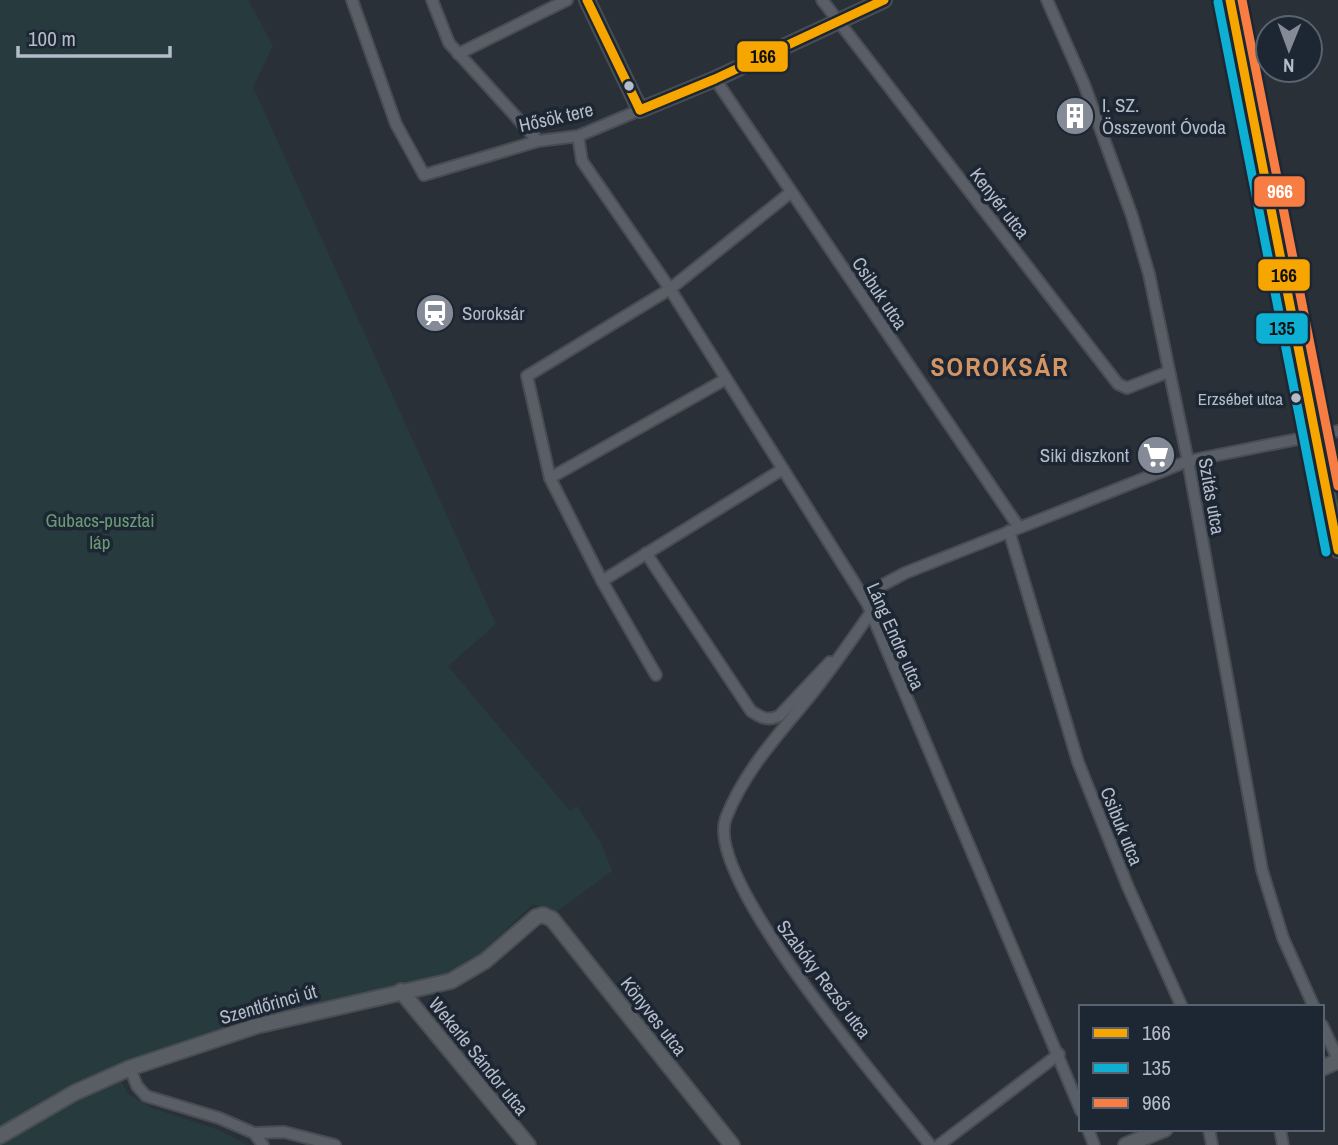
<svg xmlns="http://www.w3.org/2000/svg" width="1338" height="1145" viewBox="0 0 1338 1145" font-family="'Archivo Narrow',sans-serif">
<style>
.green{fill:#273a3e}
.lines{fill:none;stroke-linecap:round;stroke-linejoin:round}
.street-casing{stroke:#484c53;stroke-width:14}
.secondary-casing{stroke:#484c53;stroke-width:18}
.street{stroke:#5a5e66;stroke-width:10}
.secondary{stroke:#595d64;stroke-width:14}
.bus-1-casing{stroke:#1d2633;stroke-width:14}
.bus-2-casing{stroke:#1d2633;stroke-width:14}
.bus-3-casing{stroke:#1d2633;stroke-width:14}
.bus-1{stroke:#f7a600;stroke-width:9}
.bus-2{stroke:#0dafd3;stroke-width:9}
.bus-3{stroke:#f77d43;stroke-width:9}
.bus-dot{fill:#b4bcc9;stroke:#1d2633;stroke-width:2.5}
.labels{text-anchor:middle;stroke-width:7;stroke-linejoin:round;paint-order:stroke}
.bus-label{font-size:17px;fill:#b4bcc9;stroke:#1d2633;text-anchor:end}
.poi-label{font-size:19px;fill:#b4bcc9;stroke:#1d2633;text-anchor:start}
.street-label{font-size:19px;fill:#b4bcc9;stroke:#1d2633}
.park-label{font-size:19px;fill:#6b9a76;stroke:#1d2633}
.district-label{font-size:26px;font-weight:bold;letter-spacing:2px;fill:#d59563;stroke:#1d2633}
.line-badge{stroke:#1d2633;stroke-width:2.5}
.badge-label{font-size:19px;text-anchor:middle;font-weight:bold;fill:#fff}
.pale-badge-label{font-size:19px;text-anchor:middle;font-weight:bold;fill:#111}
</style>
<rect width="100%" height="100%" fill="#2a3038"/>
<!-- green -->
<path class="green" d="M 0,0 L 248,0 L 273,46 L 253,87 L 496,624 L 448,666 L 570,811 L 577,806 L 602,845 L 612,871 L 555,913 L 533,904 L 479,955 L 448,975 L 260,1018 L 113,1067 L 128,1094 L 152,1108 L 219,1130 L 247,1145 L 0,1145 Z"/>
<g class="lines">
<!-- street casing -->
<g class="street-casing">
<g id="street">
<path d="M 352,0 L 396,124 L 424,175 L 538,141 L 578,136 L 640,110"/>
<path d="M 432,0 L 449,43 L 538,141"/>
<path d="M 822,0 L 1118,384 L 1127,388 L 1168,372"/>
<path d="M 1047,0 L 1084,84 L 1132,216 L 1149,274 L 1188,461 L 1262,870 L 1283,938 L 1314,1007"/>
<path d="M 458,54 L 567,0"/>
<path d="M 715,79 L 1018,526"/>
<path d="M 578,136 L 582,161 L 670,289 L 867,603 L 1081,1111"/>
<path d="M 550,478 L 726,379"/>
<path d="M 1009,531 L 1078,762 L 1128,887 L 1182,1007"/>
<path d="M 646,553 L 751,711 C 762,718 767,721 779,716 L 830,662"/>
<path d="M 602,581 L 783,469"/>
<path d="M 867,603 L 877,588 L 905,573 L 1188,461 L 1338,431"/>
<path d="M 869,615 C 850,642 831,670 810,696 C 779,734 744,771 726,818 C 702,878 889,1092 930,1145"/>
<path d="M 656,675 L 602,581 L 550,478 L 527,376 L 670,289 L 790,193"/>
<path d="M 1322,1025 L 1338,1059"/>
<path d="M 130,1068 L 137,1086 L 146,1096 L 219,1118 L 254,1133 L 263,1145"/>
<path d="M 1088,1129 L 1094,1145"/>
<path d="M 1209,1129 L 1212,1145"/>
<path d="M 1280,1129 L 1283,1145"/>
<path d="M 254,1133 L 284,1132 L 335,1145"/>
<path d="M 939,1145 L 1059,1054"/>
</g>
</g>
<!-- secondary casing -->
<g class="secondary-casing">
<g id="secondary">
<path d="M 587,0 L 640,110 L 715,79 L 884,0"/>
<path d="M 1230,0 L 1338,550"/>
<path d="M 401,991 L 528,1145"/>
<path d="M 1322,1068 L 1338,1061"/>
<path d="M 0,1136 L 74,1093 L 130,1068 L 256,1026 L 451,981 L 485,961 L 536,917 L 543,915 L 552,919 L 732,1145"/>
<path d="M 1126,1145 L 1165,1129"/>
</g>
</g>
<!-- street -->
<use href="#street" class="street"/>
<!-- secondary -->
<use href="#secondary" class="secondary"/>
<!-- bus-1 casing -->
<g class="bus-1-casing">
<g id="bus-1">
<path d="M 587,0 L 640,110"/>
<path d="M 1230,0 L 1338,550"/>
<path d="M 640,110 L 715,79 L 884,0"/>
</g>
</g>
<!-- bus-2 casing -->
<g class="bus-2-casing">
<path id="bus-2" d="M 1218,2 L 1326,552"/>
</g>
<!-- bus-3 casing -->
<g class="bus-3-casing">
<path id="bus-3" d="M 1242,0 L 1338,486"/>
</g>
<!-- bus-1 -->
<use href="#bus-1" class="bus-1"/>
<!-- bus-2 -->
<use href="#bus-2" class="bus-2"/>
<!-- bus-3 -->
<use href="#bus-3" class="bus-3"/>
</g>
<!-- icons -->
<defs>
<g id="building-disc" transform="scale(2.0125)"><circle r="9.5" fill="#848b96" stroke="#1d2633"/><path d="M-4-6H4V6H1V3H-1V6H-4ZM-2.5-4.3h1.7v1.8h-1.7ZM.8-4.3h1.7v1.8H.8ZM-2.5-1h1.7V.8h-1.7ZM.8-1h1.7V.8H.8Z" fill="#fff"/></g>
<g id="station-disc" transform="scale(2.0125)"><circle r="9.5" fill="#848b96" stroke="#1d2633"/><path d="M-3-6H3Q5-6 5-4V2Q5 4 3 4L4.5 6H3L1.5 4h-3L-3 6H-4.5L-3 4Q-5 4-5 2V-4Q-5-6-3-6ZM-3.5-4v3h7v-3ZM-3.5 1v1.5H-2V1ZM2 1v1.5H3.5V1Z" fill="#fff"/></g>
<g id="supermarket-disc" transform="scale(2.0125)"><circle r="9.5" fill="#848b96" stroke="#1d2633"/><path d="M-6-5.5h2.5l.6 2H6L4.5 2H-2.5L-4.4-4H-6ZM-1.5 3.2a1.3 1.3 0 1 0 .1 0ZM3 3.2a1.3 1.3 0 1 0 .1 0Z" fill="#fff"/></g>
</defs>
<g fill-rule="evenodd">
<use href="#building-disc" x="1075" y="116"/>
<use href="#station-disc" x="435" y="313"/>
<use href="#supermarket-disc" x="1156" y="455"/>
</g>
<!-- markers -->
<g class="bus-dot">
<circle cx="629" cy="86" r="6"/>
<circle cx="1296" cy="398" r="6"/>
</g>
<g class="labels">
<!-- bus labels -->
<g class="bus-label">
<text x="1283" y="405">Erzsébet utca</text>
</g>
<!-- poi labels -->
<g class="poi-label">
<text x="1102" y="112">I. SZ.<tspan x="1102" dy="22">Összevont Óvoda</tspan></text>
<text x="462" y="320">Soroksár</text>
<text x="1129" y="462" text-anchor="end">Siki diszkont</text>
</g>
<!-- street labels -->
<g class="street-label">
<text transform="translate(556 117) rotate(-13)" y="7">Hősök tere</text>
<text transform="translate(1000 203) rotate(52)" y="7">Kenyér utca</text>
<text transform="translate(880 293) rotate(56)" y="7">Csibuk utca</text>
<text transform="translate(1212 496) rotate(80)" y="7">Szitás utca</text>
<text transform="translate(896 636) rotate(66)" y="7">Láng Endre utca</text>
<text transform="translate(1122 826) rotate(68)" y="7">Csibuk utca</text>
<text transform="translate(824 979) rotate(53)" y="7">Szabóky Rezső utca</text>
<text transform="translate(268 1004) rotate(-16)" y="7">Szentlőrinci út</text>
<text transform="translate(654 1016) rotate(52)" y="7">Könyves utca</text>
<text transform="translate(479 1056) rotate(51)" y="7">Wekerle Sándor utca</text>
</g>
<!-- park labels -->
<g class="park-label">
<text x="100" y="527">Gubacs-pusztai<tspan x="100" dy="22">láp</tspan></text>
</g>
<!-- district labels -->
<g class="district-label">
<text x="1000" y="376">SOROKSÁR</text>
</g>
</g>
<g class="line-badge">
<rect x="736" y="40" width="53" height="33" rx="7" fill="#f7a600"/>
<rect x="1253" y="175" width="53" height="33" rx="7" fill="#f77d43"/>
<rect x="1257" y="258" width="54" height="34" rx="7" fill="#f7a600"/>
<rect x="1255" y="312" width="54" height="33" rx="7" fill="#0dafd3"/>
</g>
<g class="badge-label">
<text x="1280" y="198">966</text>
</g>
<g class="pale-badge-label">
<text x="763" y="63">166</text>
<text x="1284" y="282">166</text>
<text x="1282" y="335">135</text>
</g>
<!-- legend -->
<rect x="1079" y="1005" width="245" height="126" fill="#1d2633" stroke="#59626f" stroke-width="2"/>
<rect x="1093" y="1028" width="35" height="10" fill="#f7a600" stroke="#59626f" stroke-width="2"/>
<text x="1142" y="1040" font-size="21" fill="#b4bcc9">166</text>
<rect x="1093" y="1063" width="35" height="10" fill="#0dafd3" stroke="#59626f" stroke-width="2"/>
<text x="1142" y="1075" font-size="21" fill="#b4bcc9">135</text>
<rect x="1093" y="1098" width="35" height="10" fill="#f77d43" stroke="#59626f" stroke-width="2"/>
<text x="1142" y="1110" font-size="21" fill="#b4bcc9">966</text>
<!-- north arrow -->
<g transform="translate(1289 49) rotate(181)"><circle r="33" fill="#1d2633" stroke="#59626f" stroke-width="2"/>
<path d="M0-5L12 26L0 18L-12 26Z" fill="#848b96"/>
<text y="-10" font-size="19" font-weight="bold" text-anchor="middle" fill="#b4bcc9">N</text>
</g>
<!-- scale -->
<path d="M18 46v10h152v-10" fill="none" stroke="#b4bcc9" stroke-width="3.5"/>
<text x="28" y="46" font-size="21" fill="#b4bcc9" stroke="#1d2633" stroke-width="5" paint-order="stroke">100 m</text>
</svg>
